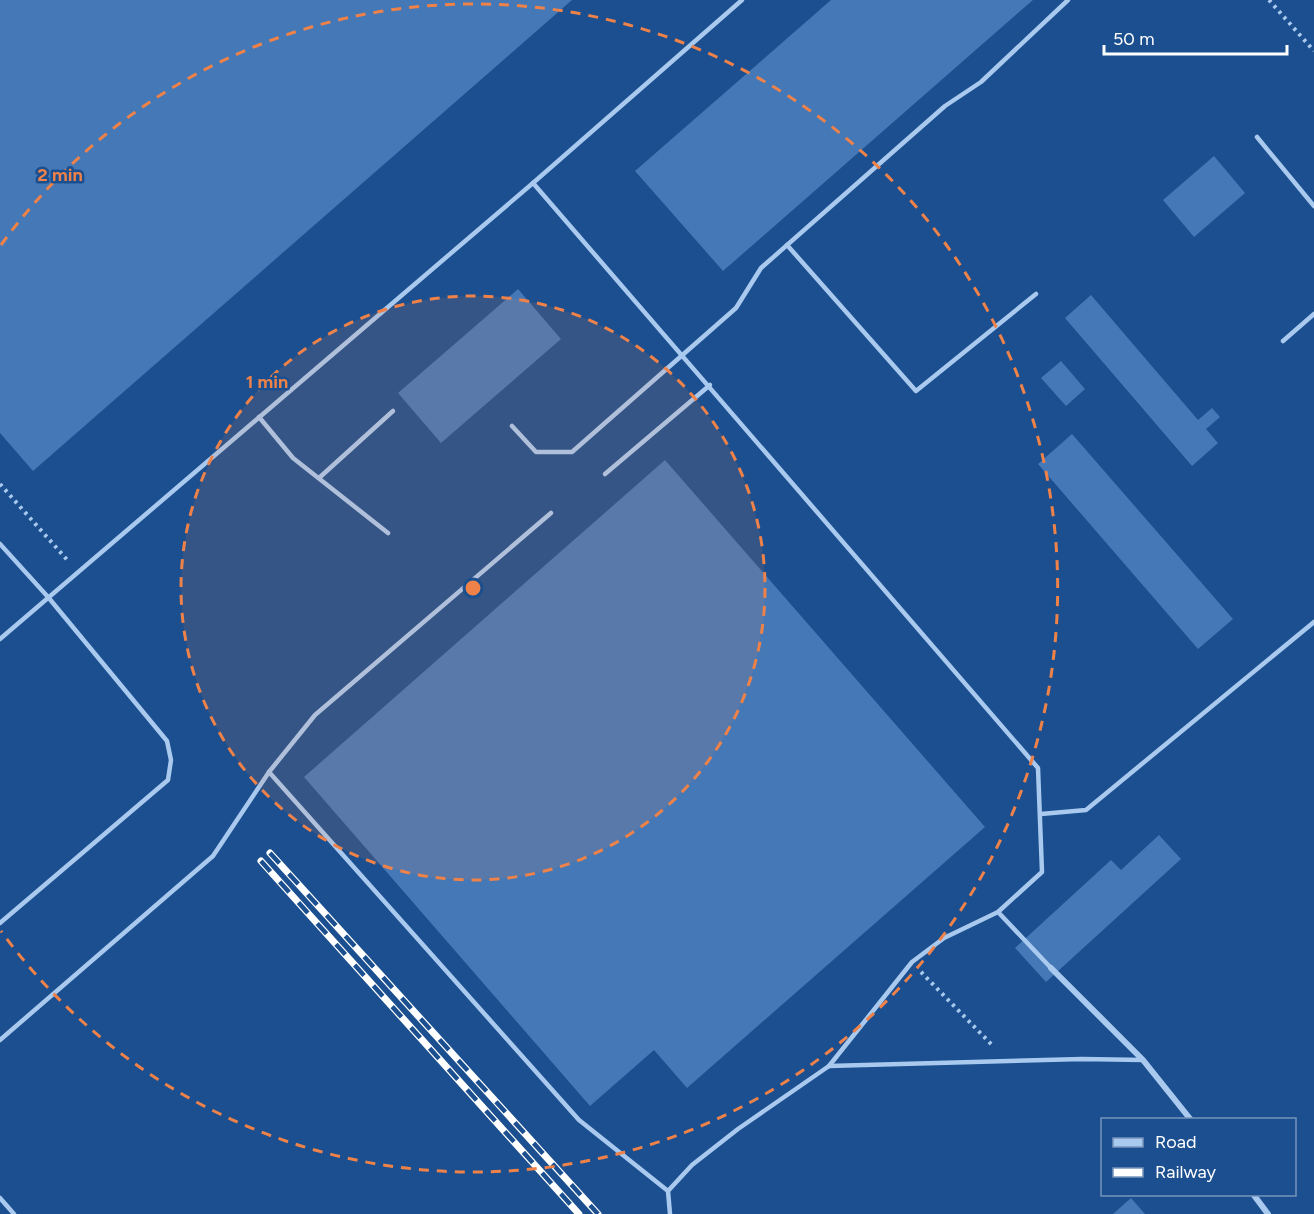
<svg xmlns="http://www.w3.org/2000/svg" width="1314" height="1214" viewBox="0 0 1314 1214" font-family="Figtree,sans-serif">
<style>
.building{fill:#4478b7}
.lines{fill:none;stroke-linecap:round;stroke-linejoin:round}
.path{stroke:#a9c9ee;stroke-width:4;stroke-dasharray:3 4.5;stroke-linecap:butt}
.service{stroke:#a9c9ee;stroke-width:4.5}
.minor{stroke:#a9c9ee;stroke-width:6}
.rail-casing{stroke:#fff;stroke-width:7}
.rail{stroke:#1b4f8f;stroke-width:4.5;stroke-dasharray:14;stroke-linecap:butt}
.ring{fill:none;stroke:#ee8249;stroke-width:3;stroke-dasharray:10 8}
.centre{fill:#ee8249;stroke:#1b4f8f;stroke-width:3}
.ring-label{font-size:18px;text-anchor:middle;font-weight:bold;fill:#ee8249;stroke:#1b4f8f;stroke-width:5;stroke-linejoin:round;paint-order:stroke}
</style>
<rect width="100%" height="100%" fill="#1b4f8f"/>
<!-- building -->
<g class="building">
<path d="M 0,0 L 572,0 L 33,471 L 0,433 Z"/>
<path d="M 831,0 L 1033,0 L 723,271 L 635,171 Z"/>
<path d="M 1214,156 L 1245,193 L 1194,237 L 1163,200 Z"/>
<path d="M 518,289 L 561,339 L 441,443 L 398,393 Z"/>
<path d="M 1091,295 L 1198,420 L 1212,408 L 1220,417 L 1206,429 L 1218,443 L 1192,466 L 1065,318 Z"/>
<path d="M 1061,361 L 1085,389 L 1066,406 L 1041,378 Z"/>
<path d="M 1072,434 L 1233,619 L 1198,649 L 1038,464 Z"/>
<path d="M 665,460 L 985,827 L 687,1088 L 654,1050 L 590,1106 L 304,777 Z"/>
<path d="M 1159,835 L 1181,859 L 1046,982 L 1015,948 L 1111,860 L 1121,870 Z"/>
<path d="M 1131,1198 L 1145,1214 L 1113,1214 Z"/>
</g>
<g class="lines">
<!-- path -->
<g class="path">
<path d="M 1269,0 L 1314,51"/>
<path d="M 0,484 L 69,562"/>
<path d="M 921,972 L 993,1046"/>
</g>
<!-- service -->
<g class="service">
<path d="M 1257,137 L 1314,206"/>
<path d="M 533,183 L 1038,768 L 1042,872 L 998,912 L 1051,968"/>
<path d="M 787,245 L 916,391 L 1036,294"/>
<path d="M 1283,341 L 1314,314"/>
<path d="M 259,417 L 293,458 L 388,533"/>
<path d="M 512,426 L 536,452 L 572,452 L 736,308 L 761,268 L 945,106 L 981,82 L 1068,0"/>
<path d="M 605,474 L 710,385"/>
<path d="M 319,478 L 393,411"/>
<path d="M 0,544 L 48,597 L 167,741 L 171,760 L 168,780 L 0,923"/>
<path d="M 0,639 L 533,183 L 742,0"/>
<path d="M 269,772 L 579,1120 L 668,1191"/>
<path d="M 1041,814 L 1086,810 L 1314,622"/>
<path d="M 0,1040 L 213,856 L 269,772 L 315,715 L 551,513"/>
<path d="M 829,1066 L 912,962 L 944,938 L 998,912"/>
<path d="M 0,1198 L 14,1214"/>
<path d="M 670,1214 L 668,1191 L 692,1165 L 738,1129 L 829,1066 L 1082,1059 L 1143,1060"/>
</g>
<!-- minor -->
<g class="minor">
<path d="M 1051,968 L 1143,1060 L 1191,1120"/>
<path d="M 1253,1194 L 1268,1214"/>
</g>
<!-- rail casing -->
<g class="rail-casing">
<g id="rail">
<path d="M 270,853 L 598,1214"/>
<path d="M 261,861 L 579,1214"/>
</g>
</g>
<!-- rail -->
<use href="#rail" class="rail"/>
</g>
<!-- distance rings -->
<circle cx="473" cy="588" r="292" fill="#ee8249" fill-opacity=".12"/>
<g class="ring">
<circle cx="473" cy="588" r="292"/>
<path d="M1 245A584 584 0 1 1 1 931"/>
</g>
<circle cx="473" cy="588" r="9" class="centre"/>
<g class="ring-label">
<text x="60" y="181">2 min</text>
<text x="267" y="388">1 min</text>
</g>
<!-- legend -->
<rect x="1101" y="1118" width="195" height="78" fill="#1b4f8f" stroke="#7695bc" stroke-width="1.5"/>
<rect x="1113" y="1138" width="30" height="9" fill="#a9c9ee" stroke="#7695bc" stroke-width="1.5"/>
<text x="1155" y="1148" font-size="18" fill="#ffffff">Road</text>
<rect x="1113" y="1168" width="30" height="9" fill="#ffffff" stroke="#7695bc" stroke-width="1.5"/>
<text x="1155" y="1178" font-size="18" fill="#ffffff">Railway</text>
<!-- scale -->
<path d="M1104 45v9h183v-9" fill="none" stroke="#ffffff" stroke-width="3"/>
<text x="1113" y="45" font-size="18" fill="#ffffff" stroke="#1b4f8f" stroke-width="4.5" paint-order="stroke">50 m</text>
</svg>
